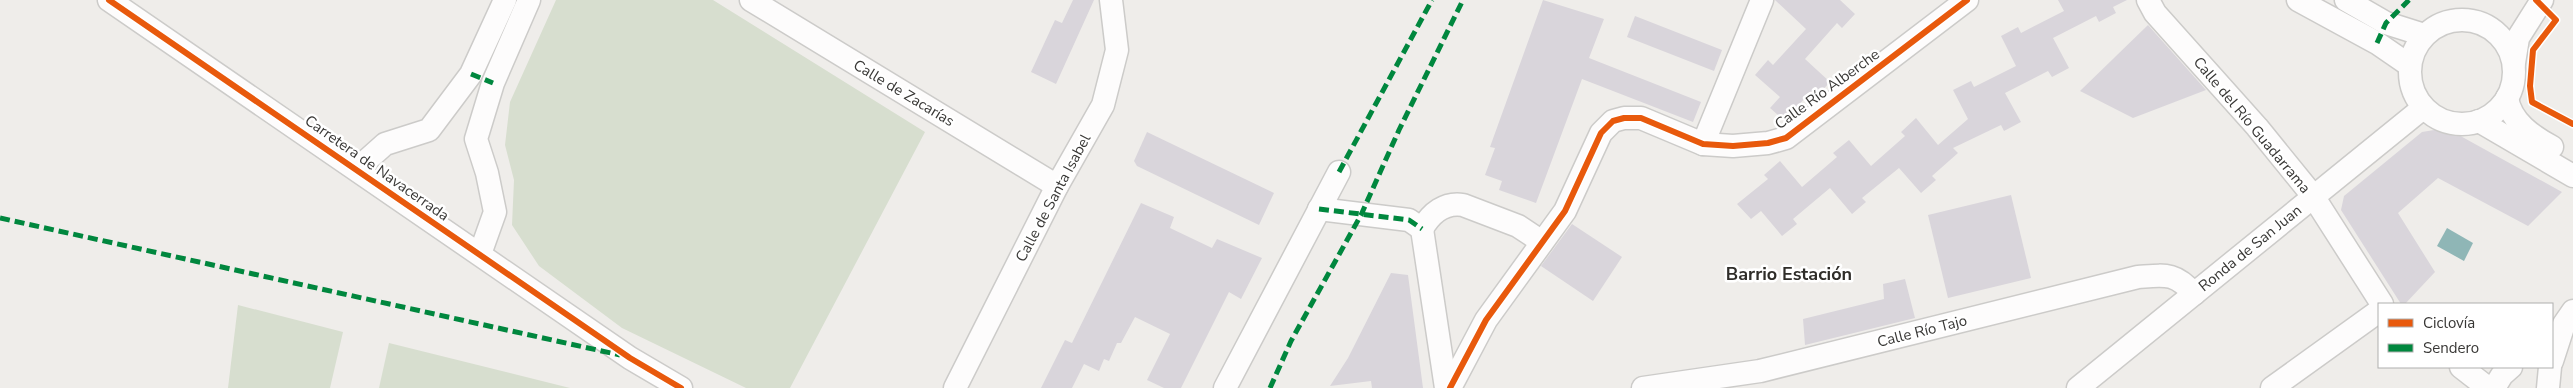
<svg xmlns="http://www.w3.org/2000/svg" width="2573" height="388" viewBox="0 0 2573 388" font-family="'Nunito Sans',sans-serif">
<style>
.green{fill:#d7decf}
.water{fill:#8fb6b6}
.building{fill:#d9d5db}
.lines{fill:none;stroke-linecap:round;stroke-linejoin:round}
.minor-casing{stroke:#cccbc9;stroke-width:25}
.minor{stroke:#fdfcfc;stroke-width:22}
.quiet{stroke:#00873e;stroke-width:5;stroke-dasharray:10 5;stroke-linecap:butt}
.cycleway-casing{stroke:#fff;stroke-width:9}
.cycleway{stroke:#e8590c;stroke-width:6}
.labels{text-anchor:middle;stroke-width:5;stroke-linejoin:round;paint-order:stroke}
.street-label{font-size:15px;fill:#383735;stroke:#fff}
.quarter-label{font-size:18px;font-weight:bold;fill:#2f2d29;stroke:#fff}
</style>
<rect width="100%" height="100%" fill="#efedea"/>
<!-- green -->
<g class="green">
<path d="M 556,0 L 713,0 L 925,132 L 790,388 L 746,388 L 622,328 L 539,266 L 512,225 L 514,180 L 505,145 L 510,102 Z"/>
<path d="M 238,305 L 343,332 L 330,388 L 228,388 Z"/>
<path d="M 389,343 L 570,388 L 379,388 Z"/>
</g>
<!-- water -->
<path class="water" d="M 2447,228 L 2473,243 L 2464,261 L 2437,246 Z"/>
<!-- building -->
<g class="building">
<path d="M 1073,0 L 1094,0 L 1056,84 L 1031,72 L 1055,20 L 1062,23 Z"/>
<path d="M 1543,0 L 1604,19 L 1589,58 L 1701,102 L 1693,122 L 1582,79 L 1536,203 L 1499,190 L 1502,181 L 1485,175 L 1495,148 L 1490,147 Z"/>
<path d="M 1775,0 L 1840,0 L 1855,14 L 1842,28 L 1837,23 L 1805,59 L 1830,82 L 1817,96 L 1811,91 L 1785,121 L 1770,108 L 1780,97 L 1755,75 L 1768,60 L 1773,65 L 1806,29 Z"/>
<path d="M 2058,0 L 2127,0 L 2113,7 L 2116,13 L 2099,22 L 2096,16 L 2053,38 L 2069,68 L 2052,77 L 2048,71 L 2005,93 L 2021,122 L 2004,131 L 2001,125 L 1953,148 L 1958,153 L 1932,176 L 1936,180 L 1921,193 L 1899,168 L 1862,198 L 1866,202 L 1852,214 L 1830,188 L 1793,219 L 1797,224 L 1782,236 L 1761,211 L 1751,219 L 1737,204 L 1768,179 L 1764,175 L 1780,161 L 1802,187 L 1837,157 L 1833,153 L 1849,140 L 1871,166 L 1905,136 L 1901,132 L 1916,118 L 1938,145 L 1968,119 L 1953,90 L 1971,81 L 1974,87 L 2016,66 L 2001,36 L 2018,27 L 2021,33 L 2064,11 Z"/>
<path d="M 1635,16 L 1722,50 L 1714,71 L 1627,37 Z"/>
<path d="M 2148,25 L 2206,90 L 2133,118 L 2080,91 Z"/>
<path d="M 2446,128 L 2562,192 L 2528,226 L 2438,178 L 2398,213 L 2435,272 L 2405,304 L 2401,304 L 2341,210 L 2344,196 L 2422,132 Z"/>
<path d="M 1147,132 L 1274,193 L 1259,225 L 1137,166 L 1134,161 Z"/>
<path d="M 2011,195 L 2031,278 L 1948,298 L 1928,215 Z"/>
<path d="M 1141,203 L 1174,217 L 1170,228 L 1212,248 L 1217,239 L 1262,258 L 1241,299 L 1229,292 L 1181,388 L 1164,388 L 1147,380 L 1170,334 L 1135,317 L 1121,343 L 1117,343 L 1109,361 L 1104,359 L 1099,371 L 1084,364 L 1072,388 L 1041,388 L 1065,340 L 1072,343 Z"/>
<path d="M 1572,224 L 1622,257 L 1593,301 L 1541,266 Z"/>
<path d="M 1391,273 L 1408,275 L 1423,388 L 1372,388 L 1371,381 L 1330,386 L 1348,358 Z"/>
<path d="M 1905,279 L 1915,318 L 1805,345 L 1803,319 L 1884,299 L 1883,284 Z"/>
</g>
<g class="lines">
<!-- minor casing -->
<g class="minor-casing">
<g id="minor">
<path d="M 109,0 L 630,358 L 681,388"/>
<path d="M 751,0 L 1057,186"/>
<path d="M 2148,0 L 2155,13 L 2257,127 L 2313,196 L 2382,304"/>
<path d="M 2298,0 L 2377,43 L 2409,65"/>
<path d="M 2346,0 L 2386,23 L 2424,35"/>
<circle cx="2462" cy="72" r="52"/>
<path d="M 2514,63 L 2518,38 L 2542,0"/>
<path d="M 2507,98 C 2511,122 2532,136 2552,147"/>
<path d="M 2479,121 L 2573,176"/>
<path d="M 1703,144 L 1762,0"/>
<path d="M 357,169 L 385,144 L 429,130 L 471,74 L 505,0"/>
<path d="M 1319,209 L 1409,220 L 1422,229"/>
<path d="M 1422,229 L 1446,388"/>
<path d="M 1422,229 C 1431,213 1445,202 1463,205 L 1518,226 L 1542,242"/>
<path d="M 480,254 L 495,212 L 487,173 L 476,139 L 493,83 L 529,0"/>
<path d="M 2552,361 L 2564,324 L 2573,311"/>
<path d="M 2461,367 L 2488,388"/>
<path d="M 955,388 L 1057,186 L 1103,105 L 1117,50 L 1111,0"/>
<path d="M 1225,388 L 1339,172"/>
<path d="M 1450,388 L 1486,320 L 1565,211 L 1601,133 L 1613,121 L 1624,118 L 1641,118 L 1703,144 L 1733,146 L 1768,143 L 1786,138 L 1967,0"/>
<path d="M 1643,388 L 1760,371 L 2138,277 C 2165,275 2175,272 2194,294"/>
<path d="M 2078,388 L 2423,108"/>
<path d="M 2272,388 L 2379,311"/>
<path d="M 2494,388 L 2502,375 L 2511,367"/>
<path d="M 2548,388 L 2550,367"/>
</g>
</g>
<!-- minor -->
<use href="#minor" class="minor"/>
<!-- quiet -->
<g class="quiet">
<path d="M 2377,43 L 2386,23 L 2409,0"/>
<path d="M 471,74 L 493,83"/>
<path d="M 1339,172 L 1432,0"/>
<path d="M 1319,209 L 1409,220 L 1422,229"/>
<path d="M 0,218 L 620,355"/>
<path d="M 1270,388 L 1291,341 L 1361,215 L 1399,130 L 1463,0"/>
</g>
<!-- cycleway casing -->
<g class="cycleway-casing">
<g id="cycleway">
<path d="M 109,0 L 630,358 L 681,388"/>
<path d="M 2536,0 L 2556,20 L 2533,50 L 2530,86 L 2532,102 L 2573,124"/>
<path d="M 1450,388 L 1486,320 L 1565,211 L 1601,133 L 1613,121 L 1624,118 L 1641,118 L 1703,144 L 1733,146 L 1768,143 L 1786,138 L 1967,0"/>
</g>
</g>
<!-- cycleway -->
<use href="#cycleway" class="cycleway"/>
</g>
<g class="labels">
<!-- street labels -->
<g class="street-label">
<text transform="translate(1827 89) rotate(-36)" y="5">Calle Río Alberche</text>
<text transform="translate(904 93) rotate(31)" y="5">Calle de Zacarías</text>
<text transform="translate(2252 125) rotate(50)" y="5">Calle del Río Guadarrama</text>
<text transform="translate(377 168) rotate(35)" y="5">Carretera de Navacerrada</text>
<text transform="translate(1053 198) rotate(-62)" y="5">Calle de Santa Isabel</text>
<text transform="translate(2250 248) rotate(-39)" y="5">Ronda de San Juan</text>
<text transform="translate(1922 331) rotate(-14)" y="5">Calle Río Tajo</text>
</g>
<!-- quarter labels -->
<g class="quarter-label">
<text x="1789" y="280">Barrio Estación</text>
</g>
</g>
<!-- legend -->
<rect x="2378" y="303" width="175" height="65" fill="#ffffff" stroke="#afafae"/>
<rect x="2388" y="319" width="25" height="8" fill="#e8590c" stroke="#afafae"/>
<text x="2423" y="328" font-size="15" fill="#383735">Ciclovía</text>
<rect x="2388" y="344" width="25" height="8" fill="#00873e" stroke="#afafae"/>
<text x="2423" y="353" font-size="15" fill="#383735">Sendero</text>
</svg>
